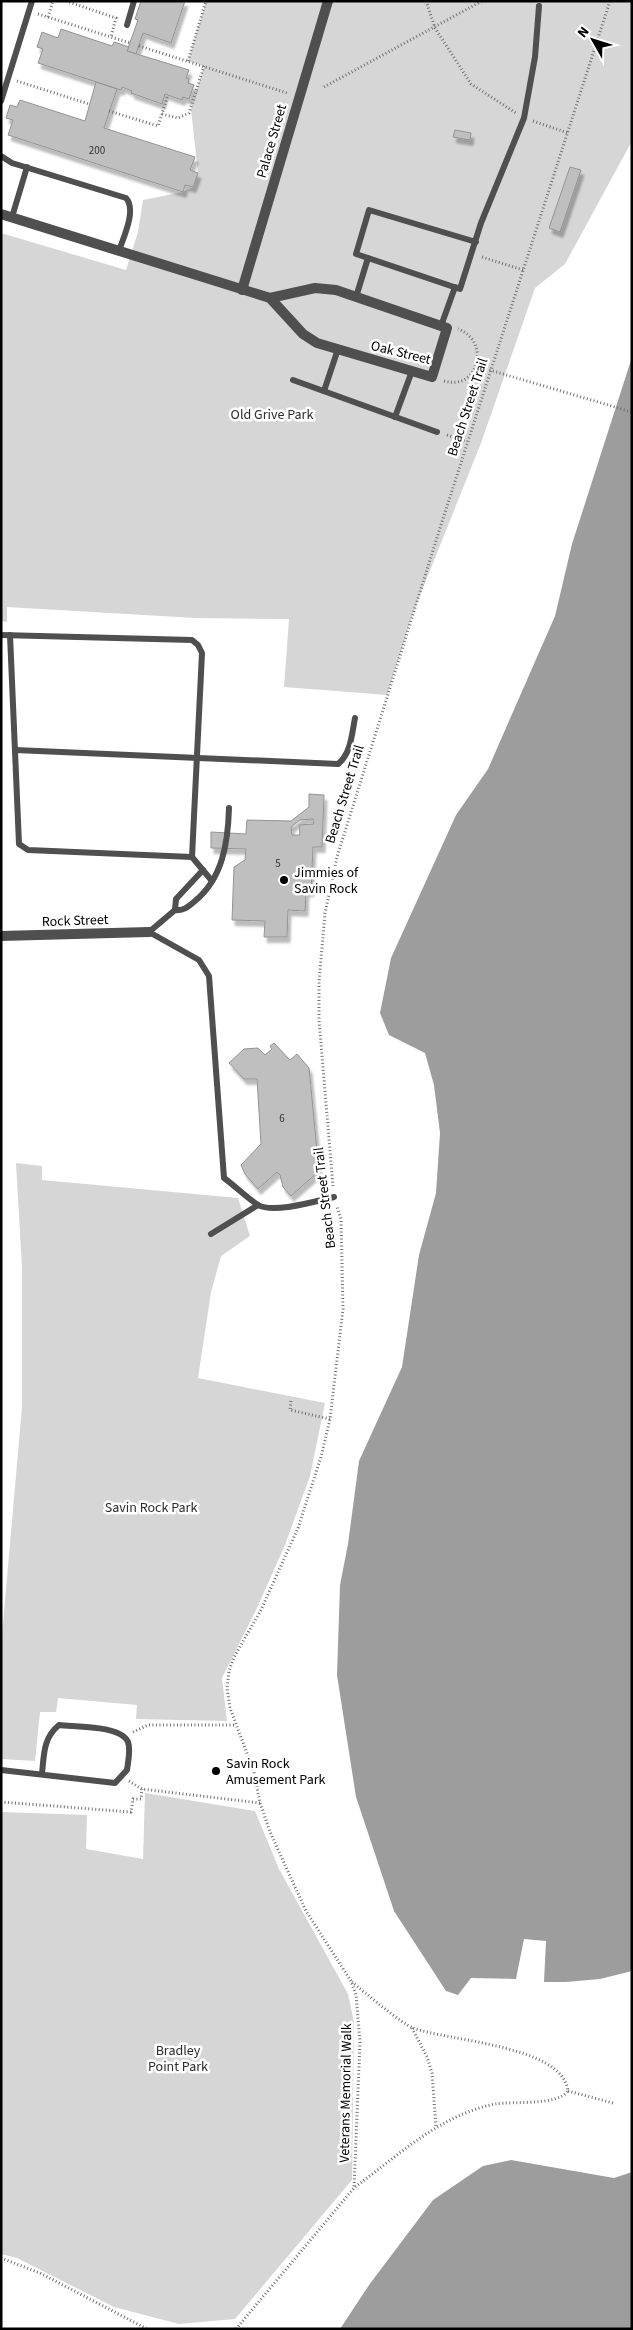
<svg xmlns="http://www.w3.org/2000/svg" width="633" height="2330" viewBox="0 0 633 2330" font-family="'Source Sans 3',sans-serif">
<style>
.green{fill:#d6d6d6}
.water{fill:#9d9d9d}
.building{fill:#bfbfbf;stroke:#939393;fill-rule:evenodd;filter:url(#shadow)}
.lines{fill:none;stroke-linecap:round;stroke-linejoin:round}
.path{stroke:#717171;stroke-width:3;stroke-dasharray:1 2.5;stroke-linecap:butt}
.service{stroke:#4f4f4f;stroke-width:6}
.minor{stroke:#4f4f4f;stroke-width:10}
.poi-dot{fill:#000;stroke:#fff;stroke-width:2}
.labels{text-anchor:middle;stroke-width:5;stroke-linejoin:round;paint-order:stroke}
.number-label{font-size:11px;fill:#303030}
.street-label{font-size:14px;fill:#000;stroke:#fff}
.park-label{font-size:14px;fill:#2d2d2d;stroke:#fff}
.poi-label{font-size:14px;fill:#000;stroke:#fff;text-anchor:start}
</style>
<defs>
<filter id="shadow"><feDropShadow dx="3" dy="5.5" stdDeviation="1" flood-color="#0004"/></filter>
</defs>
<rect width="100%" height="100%" fill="#fff"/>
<!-- green -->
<g class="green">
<path d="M 206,1 L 632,1 L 632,141 L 565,264 L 535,288 L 481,443 L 413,613 L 387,695 L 284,687 L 289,619 L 195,618 L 7,607 L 7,622 L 1,621 L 1,233 L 126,270 L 138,232 L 143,200 L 183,192 L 193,187 L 198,173 L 191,109 L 204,66 L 188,61 Z"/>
<path d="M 16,1163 L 42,1166 L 42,1180 L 238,1198 L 250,1236 L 221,1256 L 211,1292 L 198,1378 L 325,1403 L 310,1476 L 285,1545 L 257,1608 L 222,1678 L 227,1721 L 136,1719 L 137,1705 L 58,1698 L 56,1712 L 40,1712 L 35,1761 L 1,1759 L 1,1646 L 22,1407 L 22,1268 Z"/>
<path d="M 145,1793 L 255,1811 L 279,1869 L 348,1994 L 354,2022 L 352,2180 L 235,2319 L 179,2324 L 114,2307 L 17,2258 L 1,2254 L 1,1812 L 87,1815 L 86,1849 L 143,1859 Z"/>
</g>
<!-- water -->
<g class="water">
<path d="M 632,357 L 632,1971 L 600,1979 L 566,1982 L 544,1982 L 546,1941 L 524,1939 L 516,1979 L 471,1978 L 458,1995 L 446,1991 L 394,1911 L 356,1797 L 337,1675 L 340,1585 L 348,1544 L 359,1461 L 402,1367 L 419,1255 L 436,1193 L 440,1133 L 434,1085 L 425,1053 L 389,1035 L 380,1013 L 391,958 L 456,815 L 488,769 L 555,616 L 572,544 Z"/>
<path d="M 511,2160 L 614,2178 L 632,2172 L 632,2329 L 340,2329 L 369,2285 L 433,2200 L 483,2166 Z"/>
</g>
<!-- building -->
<g class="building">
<path d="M 141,1 L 185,1 L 171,43 L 143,33 L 136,54 L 127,51 L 138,20 L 135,19 Z"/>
<path d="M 61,29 L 112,46 L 114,42 L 129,47 L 127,51 L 189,70 L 186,78 L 189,79 L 188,83 L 194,85 L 189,99 L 183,97 L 182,100 L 165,94 L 162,104 L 131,93 L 132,91 L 122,87 L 121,90 L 38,63 L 43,49 L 37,47 L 42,32 L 58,38 Z"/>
<path d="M 96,82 L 117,89 L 104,128 L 195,157 L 190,170 L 198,173 L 193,187 L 185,185 L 183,192 L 8,135 L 13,120 L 6,118 L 10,105 L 17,107 L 20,100 L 85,121 Z"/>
<path d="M 455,130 L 471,133 L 470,140 L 453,137 Z"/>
<path d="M 570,167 L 581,170 L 560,232 L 549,228 Z"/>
<path d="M 309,794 L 324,795 L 322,847 L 313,847 L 311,891 L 306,891 L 305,911 L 288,910 L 287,937 L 264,937 L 265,921 L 232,920 L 234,867 L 245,860 L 246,849 L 211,848 L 211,832 L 246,834 L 247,820 L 291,821 L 309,807 ZM 313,819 L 314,824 L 299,825 L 300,835 L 292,835 L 291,827 L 300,820 Z"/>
<path d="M 274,1043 L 290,1060 L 297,1054 L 309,1068 L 319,1171 L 291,1196 L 283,1187 L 280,1175 L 277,1172 L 258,1189 L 245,1174 L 241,1165 L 261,1144 L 257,1079 L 244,1079 L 229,1063 L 244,1049 L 258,1048 L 265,1055 L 272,1049 L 270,1046 Z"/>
</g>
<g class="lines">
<!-- path -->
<g class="path">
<path d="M 66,1 L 116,18 L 111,37"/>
<path d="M 426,1 L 435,28 L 471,84 L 516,113"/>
<path d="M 38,14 L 130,43"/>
<path d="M 48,17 L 53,1"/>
<path d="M 139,46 L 287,93"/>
<path d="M 188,61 L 206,1"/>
<path d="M 17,81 L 89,104"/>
<path d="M 324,87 L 482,1"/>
<path d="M 109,111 L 158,126 L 168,95"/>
<path d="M 162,114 L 178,118 L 189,113 L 204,66"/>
<path d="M 533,121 L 568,133"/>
<path d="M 482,257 L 523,270"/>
<path d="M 476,366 L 632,412"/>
<path d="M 444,381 C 479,391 491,341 458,329"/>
<path d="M 447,435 L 467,442"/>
<path d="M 333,1186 L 319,1020 L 319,982 L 325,913 L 337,857 L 440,528 L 610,1"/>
<path d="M 291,1401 L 290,1410 L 330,1419"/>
<path d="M 133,1732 L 148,1725 L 236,1725"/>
<path d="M 129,1781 L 142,1789 L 260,1803"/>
<path d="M 1,1802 L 131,1812 L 133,1799 L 141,1799 L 142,1789"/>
<path d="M 352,1982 C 363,1991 402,2024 413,2028 C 447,2041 563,2045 568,2091 C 557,2106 514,2101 495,2104 C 440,2115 399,2155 355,2187"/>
<path d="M 412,2028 L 427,2057 L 432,2073 L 436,2127"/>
<path d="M 568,2091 L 613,2103"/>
<path d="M 1,2258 L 40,2273 L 147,2329"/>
<path d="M 236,2329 L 354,2188 L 360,2042 L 356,1995 L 351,1981 L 306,1911 L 270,1832 L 260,1803 L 254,1772 L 230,1708 L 227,1688 L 229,1671 L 234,1657 L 261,1610 L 298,1528 L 321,1457 L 330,1419 L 343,1309 L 341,1219 L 337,1207"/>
</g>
<!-- service -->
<g class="service">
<path d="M 127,25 L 134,1"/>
<path d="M 1,101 L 32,1"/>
<path d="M 1,156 L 12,163 L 126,198 C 137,210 123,238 119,251"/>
<path d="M 12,217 L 27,167"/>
<path d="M 476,242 L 369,210 L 356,254 L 460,289 L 481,223 L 524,118 L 535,57 L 539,6"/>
<path d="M 356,297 L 368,258"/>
<path d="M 441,326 L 455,287"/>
<path d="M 293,380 L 437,432"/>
<path d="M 324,391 L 338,349"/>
<path d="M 395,417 L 412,371"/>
<path d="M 1,635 L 192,640 L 198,645 L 202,653 L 192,857 L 212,881"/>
<path d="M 10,635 L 19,844 L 28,850 L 192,857"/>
<path d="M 15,750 L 338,764 C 351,754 352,733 355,718"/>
<path d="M 203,870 L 176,899 L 175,910 C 184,911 188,907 195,901 C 223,878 228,842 229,808"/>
<path d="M 175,910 L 149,932 L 199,960 L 209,976 L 224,1178 C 235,1186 246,1197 258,1205 C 274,1214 316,1201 334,1197"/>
<path d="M 211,1234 L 258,1205"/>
<path d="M 1,1770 L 115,1783 L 127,1770 C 128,1762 131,1750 128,1742 C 121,1725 75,1727 59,1725 C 43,1738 44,1755 42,1774"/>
</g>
<!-- minor -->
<g class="minor">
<path d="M 1,214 L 270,298 L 315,288 L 336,290 L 447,328 L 432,377 L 317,343 L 303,334 L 270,298"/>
<path d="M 242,290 L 328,1"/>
<path d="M 1,936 L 149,932"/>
</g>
</g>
<!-- markers -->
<g class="poi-dot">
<circle cx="284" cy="880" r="5"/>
<circle cx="216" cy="1771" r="5"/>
</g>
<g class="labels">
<!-- number labels -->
<g class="number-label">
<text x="97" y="154">200</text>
<text x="278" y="867">5</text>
<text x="282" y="1122">6</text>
</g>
<!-- street labels -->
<g class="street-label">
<text transform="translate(271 141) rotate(-74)" y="5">Palace Street</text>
<text transform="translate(401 352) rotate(14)" y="5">Oak Street</text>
<text transform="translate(467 407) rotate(-72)" y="5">Beach Street Trail</text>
<text transform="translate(344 794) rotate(-73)" y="5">Beach Street Trail</text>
<text transform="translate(75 920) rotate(-2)" y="5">Rock Street</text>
<text transform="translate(324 1198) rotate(-97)" y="5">Beach Street Trail</text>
<text transform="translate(345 2093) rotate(-89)" y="5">Veterans Memorial Walk</text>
</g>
<!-- park labels -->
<g class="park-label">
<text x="272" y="419">Old Grive Park</text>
<text x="151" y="1512">Savin Rock Park</text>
<text x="178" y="2055">Bradley<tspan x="178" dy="16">Point Park</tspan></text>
</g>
<!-- poi labels -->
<g class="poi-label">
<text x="294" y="877">Jimmies of<tspan x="294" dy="16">Savin Rock</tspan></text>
<text x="226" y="1768">Savin Rock<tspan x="226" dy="16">Amusement Park</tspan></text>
</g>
</g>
<!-- border -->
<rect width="633" height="2330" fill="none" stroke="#000000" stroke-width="5"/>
<!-- north arrow -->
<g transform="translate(593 40) rotate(309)" stroke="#ffffff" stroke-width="4" paint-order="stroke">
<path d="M0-4L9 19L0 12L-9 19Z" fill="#000000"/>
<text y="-8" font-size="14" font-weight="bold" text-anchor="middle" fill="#000000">N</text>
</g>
</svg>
